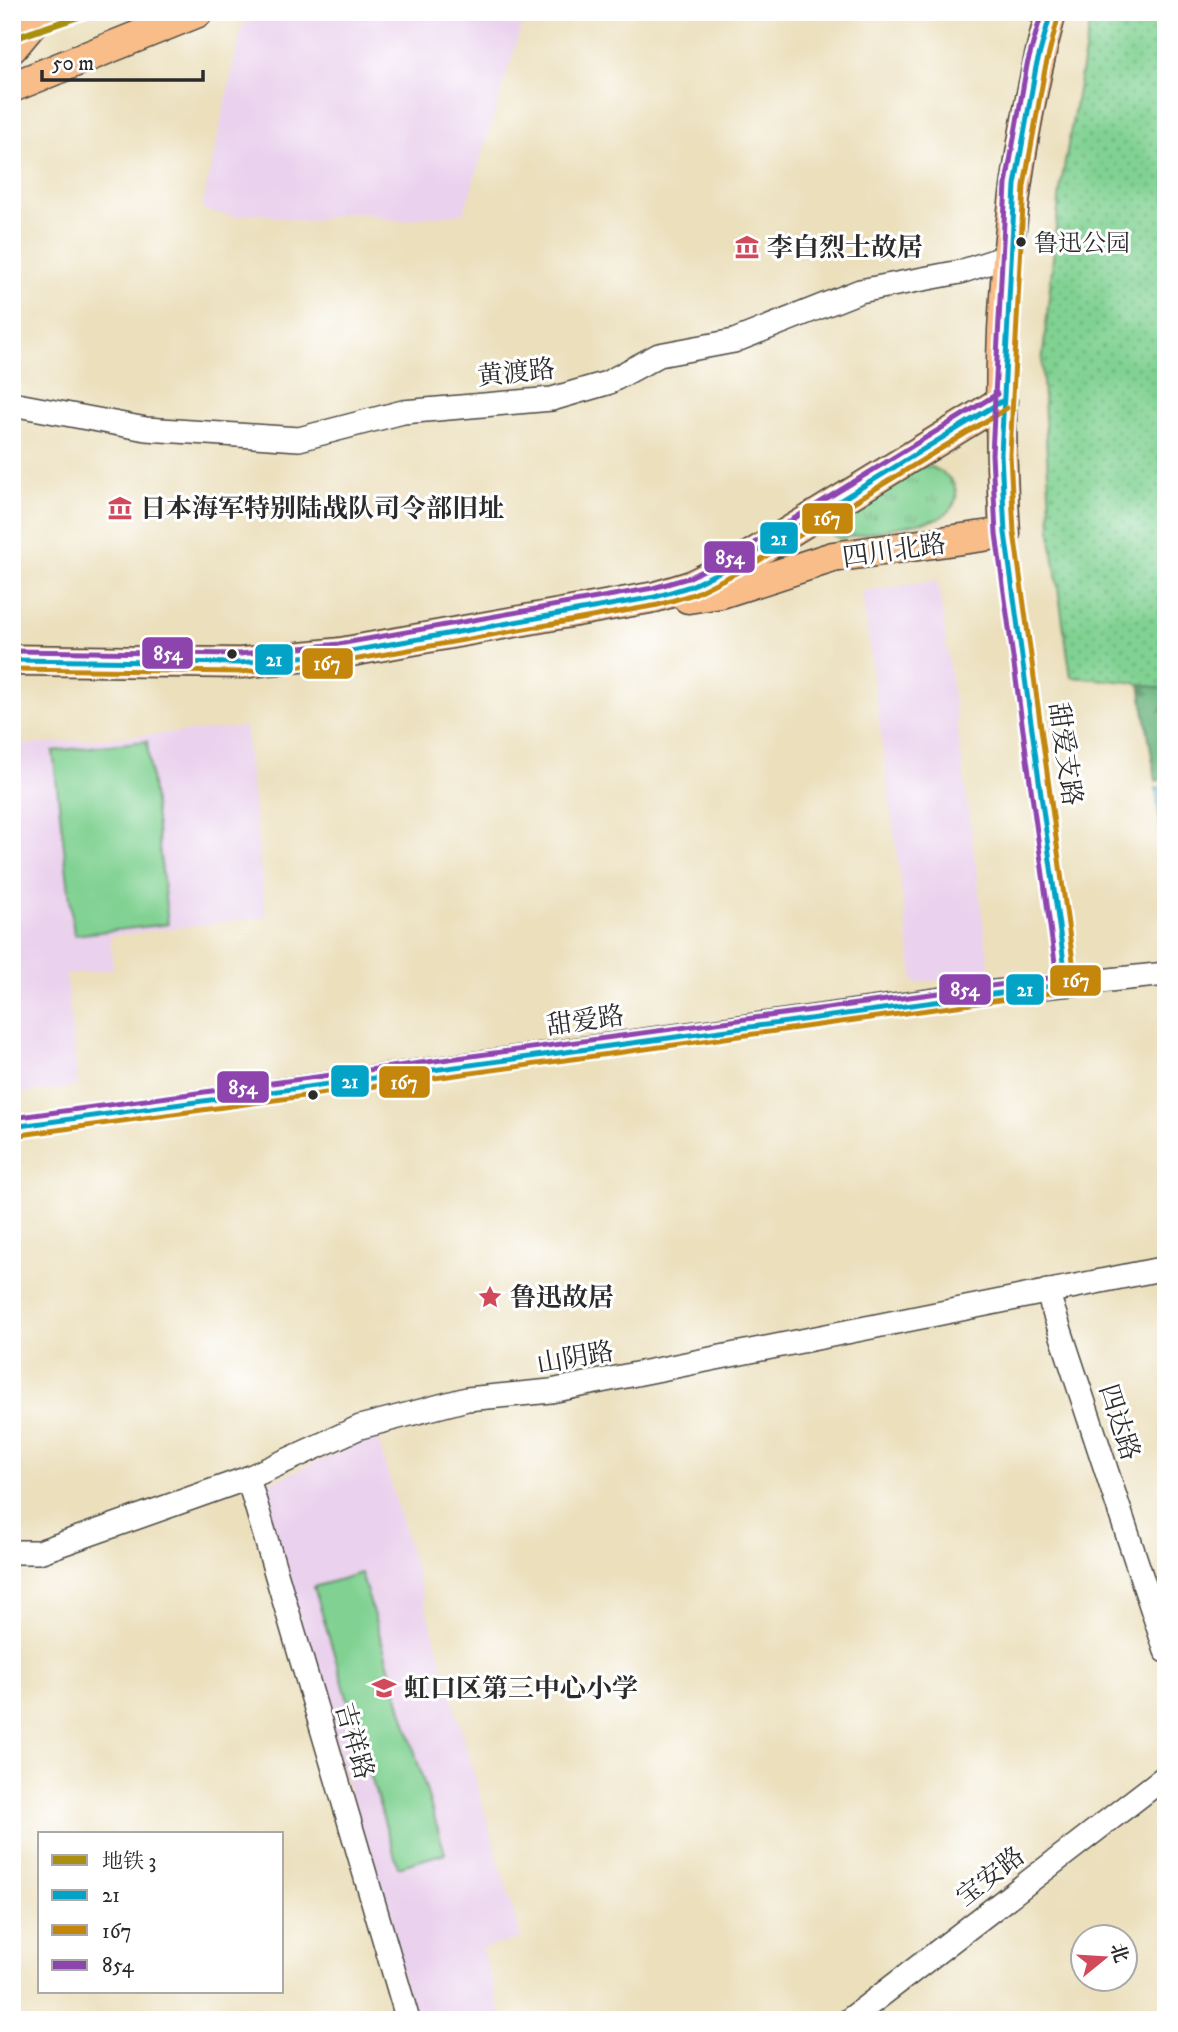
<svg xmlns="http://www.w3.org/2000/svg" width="1178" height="2032" viewBox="0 0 1178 2032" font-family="'IM FELL DW Pica','Noto Serif SC',serif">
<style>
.built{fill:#ead1ed}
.grass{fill:url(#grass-tufts);stroke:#567e5e;stroke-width:2}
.forest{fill:url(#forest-firs);stroke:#4a6f54;stroke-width:2}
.park{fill:url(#park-dots);stroke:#567e5e;stroke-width:2}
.garden{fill:#80d192;stroke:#567e5e;stroke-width:2}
.water{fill:#59b7d7;stroke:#427181;stroke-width:2}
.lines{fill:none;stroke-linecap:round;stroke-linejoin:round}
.minor-casing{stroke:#484641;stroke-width:26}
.major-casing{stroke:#484641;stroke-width:33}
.minor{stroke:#fff;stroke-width:23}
.major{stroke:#f8bd89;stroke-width:30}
.bus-1-casing{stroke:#fff;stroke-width:10}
.bus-2-casing{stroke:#fff;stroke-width:10}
.bus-3-casing{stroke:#fff;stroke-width:10}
.bus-1{stroke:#02a3c6;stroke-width:5}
.bus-2{stroke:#c4870b;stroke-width:5}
.bus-3{stroke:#8e44ad;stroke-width:5}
.metro-1-casing{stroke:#fff;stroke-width:12}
.metro-1{stroke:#aa8f11;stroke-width:7}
.bus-dot{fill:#2b2b2b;stroke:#fff;stroke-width:2.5}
.labels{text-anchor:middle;stroke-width:6;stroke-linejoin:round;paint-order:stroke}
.bus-label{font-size:24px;fill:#2b2b2b;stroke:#fff;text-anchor:start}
.poi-label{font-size:26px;font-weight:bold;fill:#2b2b2b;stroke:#fff;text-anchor:start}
.street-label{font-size:26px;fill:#2b2b2b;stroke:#fff}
.line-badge{stroke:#fff;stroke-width:2.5}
.badge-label{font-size:19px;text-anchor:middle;font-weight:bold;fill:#fff}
</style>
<defs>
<pattern id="grass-tufts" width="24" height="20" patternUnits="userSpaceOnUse" patternTransform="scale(1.75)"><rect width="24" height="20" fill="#80d192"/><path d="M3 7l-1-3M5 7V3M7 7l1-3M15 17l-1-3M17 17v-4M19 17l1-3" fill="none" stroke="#69aa77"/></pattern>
<pattern id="forest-firs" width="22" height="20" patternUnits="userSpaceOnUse" patternTransform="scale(1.75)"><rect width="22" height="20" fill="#68b37c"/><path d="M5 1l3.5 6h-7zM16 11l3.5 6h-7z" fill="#569266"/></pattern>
<pattern id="park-dots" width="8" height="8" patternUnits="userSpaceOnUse" patternTransform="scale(1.75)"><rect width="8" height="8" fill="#80d192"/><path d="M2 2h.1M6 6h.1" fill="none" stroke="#69aa77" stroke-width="1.8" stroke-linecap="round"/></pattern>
</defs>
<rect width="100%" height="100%" fill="#fff"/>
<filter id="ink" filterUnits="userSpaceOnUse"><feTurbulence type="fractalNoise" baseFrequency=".0143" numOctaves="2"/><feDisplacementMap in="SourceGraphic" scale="14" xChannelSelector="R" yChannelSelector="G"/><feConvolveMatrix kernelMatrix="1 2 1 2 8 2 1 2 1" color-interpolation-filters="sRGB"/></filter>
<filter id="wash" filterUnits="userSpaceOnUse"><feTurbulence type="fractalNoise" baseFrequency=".00686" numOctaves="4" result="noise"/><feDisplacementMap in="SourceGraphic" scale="28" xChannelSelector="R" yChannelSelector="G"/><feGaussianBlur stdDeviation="1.57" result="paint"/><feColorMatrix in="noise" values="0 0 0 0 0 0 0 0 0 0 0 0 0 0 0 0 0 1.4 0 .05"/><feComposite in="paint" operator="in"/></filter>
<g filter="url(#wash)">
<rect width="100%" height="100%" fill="#ebdfbc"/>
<!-- built -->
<g class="built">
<path d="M 272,12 L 526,12 L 464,213 L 396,221 L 364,213 L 347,213 L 306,222 L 256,213 L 234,217 L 202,209 L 242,26 Z"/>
<path d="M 938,581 L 990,973 L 914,983 L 862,591 Z"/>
<path d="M 245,727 L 266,917 L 110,936 L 113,969 L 66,975 L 78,1087 L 12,1094 L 12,746 Z"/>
<path d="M 377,1436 L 521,1938 L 482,1949 L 503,2020 L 415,2020 L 261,1486 Z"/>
</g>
<!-- grass -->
<path class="grass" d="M 928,466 C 957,476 969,500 938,519 L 840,539 L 825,531 L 825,523 L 914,468 Z"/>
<!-- forest -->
<path class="forest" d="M 1140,684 L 1166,689 L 1166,779 L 1156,781 Z"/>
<!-- park -->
<path class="park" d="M 1092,12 L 1166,12 L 1166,689 L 1129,682 L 1071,677 L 1052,547 L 1042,364 L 1060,190 Z"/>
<!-- garden -->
<g class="garden">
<path d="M 147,741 L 168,924 L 74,935 L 53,751 Z"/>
<path d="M 361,1573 L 445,1853 L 398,1867 L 314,1587 Z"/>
</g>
<!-- water -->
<path class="water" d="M 1166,786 L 1166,872 L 1165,872 L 1156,788 Z"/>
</g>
<g filter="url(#ink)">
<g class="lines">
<!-- minor casing -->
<g class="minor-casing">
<g id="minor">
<path d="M 12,404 L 146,429 L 299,439 L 403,412 L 552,399 L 607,383 L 659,355 L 734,341 L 860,291 L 960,272 L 1009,256"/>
<path d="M 1005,533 L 1067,984"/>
<path d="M 12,1127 L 995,992 L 1166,974"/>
<path d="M 1047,1291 L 1166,1651"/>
<path d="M 248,1478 L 408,2020"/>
<path d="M 12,1552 L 39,1552 L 248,1478 L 360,1427 L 467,1399 L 551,1391 L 1166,1268"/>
<path d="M 849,2020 L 1166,1776"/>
</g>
</g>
<!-- major casing -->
<g class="major-casing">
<g id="major">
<path d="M 12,48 L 42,12"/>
<path d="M 12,87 L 198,12"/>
<path d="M 688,598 L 721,593 L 833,557 L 1005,533 C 994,359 1006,181 1051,12"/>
<path d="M 12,660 L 240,663 L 340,653 L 655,597 L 691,586 L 745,559 L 1002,401"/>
</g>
</g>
<!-- minor -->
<use href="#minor" class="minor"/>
<!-- major -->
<use href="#major" class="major"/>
<!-- bus-1 casing -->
<g class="bus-1-casing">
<g id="bus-1">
<path d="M 12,660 L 240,663 L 340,653 L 655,597 L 691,586 L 745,559 L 1002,401"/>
<path d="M 12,1127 L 1067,984 L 1005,533 L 1001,454 L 1015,185 L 1036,67 L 1051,12"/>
</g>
</g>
<!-- bus-2 casing -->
<g class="bus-2-casing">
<g id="bus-2">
<path d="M 12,669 L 241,672 L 342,662 L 658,605 L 694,594 L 750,566 L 1007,408"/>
<path d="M 13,1136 L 1073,990 L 1076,983 L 1014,532 L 1010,454 L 1024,186 L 1045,69 L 1059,14"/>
</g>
</g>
<!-- bus-3 casing -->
<g class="bus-3-casing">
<g id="bus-3">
<path d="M 12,651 L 240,654 L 339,644 L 653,588 L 688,578 L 741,551 L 997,394"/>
<path d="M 12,1118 L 1057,977 L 996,534 L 992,454 L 1006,184 L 1027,65 L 1042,12"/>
</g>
</g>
<!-- bus-1 -->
<use href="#bus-1" class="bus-1"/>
<!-- bus-2 -->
<use href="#bus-2" class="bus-2"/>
<!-- bus-3 -->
<use href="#bus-3" class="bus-3"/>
<!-- metro-1 casing -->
<g class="metro-1-casing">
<path id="metro-1" d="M 12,39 L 92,12"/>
</g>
<!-- metro-1 -->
<use href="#metro-1" class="metro-1"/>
</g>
</g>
<!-- icons -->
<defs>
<g id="museum-bare" transform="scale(1.89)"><path d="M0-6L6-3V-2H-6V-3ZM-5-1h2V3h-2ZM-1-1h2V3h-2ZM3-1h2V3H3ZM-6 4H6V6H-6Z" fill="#d1495b" stroke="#fff" stroke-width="2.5" paint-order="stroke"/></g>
<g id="sight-bare" transform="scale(1.89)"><path d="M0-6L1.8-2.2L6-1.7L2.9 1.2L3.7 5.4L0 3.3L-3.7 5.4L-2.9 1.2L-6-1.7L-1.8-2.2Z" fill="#d1495b" stroke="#fff" stroke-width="2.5" paint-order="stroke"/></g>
<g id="school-bare" transform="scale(1.89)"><path d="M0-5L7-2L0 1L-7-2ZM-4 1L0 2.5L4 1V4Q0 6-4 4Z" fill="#d1495b" stroke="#fff" stroke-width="2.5" paint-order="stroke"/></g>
</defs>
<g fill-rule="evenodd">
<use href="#museum-bare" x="747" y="247"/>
<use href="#museum-bare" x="120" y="508"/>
<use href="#sight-bare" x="490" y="1297"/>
<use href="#school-bare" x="384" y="1688"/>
</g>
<!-- markers -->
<g class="bus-dot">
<circle cx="1021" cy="242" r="6"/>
<circle cx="232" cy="654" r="6"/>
<circle cx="313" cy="1095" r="6"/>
</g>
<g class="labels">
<!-- bus labels -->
<g class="bus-label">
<text x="1034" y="251">鲁迅公园</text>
</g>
<!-- poi labels -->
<g class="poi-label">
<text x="767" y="256">李白烈士故居</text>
<text x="140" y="517">日本海军特别陆战队司令部旧址</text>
<text x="510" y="1306">鲁迅故居</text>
<text x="404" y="1697">虹口区第三中心小学</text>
</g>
<!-- street labels -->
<g class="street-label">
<text transform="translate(516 372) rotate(-6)" y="9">黄渡路</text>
<text transform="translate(894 550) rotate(-8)" y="9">四川北路</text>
<text transform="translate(1066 754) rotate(82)" y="9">甜爱支路</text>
<text transform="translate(585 1020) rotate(-8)" y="9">甜爱路</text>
<text transform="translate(575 1357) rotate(-10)" y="9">山阴路</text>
<text transform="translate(1120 1422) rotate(72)" y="9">四达路</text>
<text transform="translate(355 1741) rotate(74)" y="9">吉祥路</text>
<text transform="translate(990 1876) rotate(-38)" y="9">宝安路</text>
</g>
</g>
<g class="line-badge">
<rect x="801" y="502" width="53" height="33" rx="7" fill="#c4870b"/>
<rect x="759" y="521" width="40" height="34" rx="7" fill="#02a3c6"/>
<rect x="703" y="540" width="53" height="34" rx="7" fill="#8e44ad"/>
<rect x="141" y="636" width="53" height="34" rx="7" fill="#8e44ad"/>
<rect x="254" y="643" width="40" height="33" rx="7" fill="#02a3c6"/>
<rect x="301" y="647" width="53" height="33" rx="7" fill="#c4870b"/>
<rect x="1049" y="964" width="53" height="33" rx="7" fill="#c4870b"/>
<rect x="938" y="973" width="54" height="33" rx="7" fill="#8e44ad"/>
<rect x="1005" y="973" width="40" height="33" rx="7" fill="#02a3c6"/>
<rect x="330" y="1064" width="40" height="34" rx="7" fill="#02a3c6"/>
<rect x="378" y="1065" width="53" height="34" rx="7" fill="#c4870b"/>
<rect x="216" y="1070" width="54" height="34" rx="7" fill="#8e44ad"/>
</g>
<g class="badge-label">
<text x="827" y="525">167</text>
<text x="779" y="545">21</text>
<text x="730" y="564">854</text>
<text x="168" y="660">854</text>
<text x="274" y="666">21</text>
<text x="327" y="670">167</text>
<text x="1076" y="987">167</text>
<text x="965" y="996">854</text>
<text x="1025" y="996">21</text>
<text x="350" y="1088">21</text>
<text x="404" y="1089">167</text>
<text x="243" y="1094">854</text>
</g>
<!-- margin -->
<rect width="1178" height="2032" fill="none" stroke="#fff" stroke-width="42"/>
<!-- legend -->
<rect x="38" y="1832" width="245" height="161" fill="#ffffff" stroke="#aaaaaa" stroke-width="2"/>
<rect x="52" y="1855" width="35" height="10" fill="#aa8f11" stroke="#aaaaaa" stroke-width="2"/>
<text x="102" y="1868" font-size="21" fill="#2b2b2b">地铁 3</text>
<rect x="52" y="1890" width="35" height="10" fill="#02a3c6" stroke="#aaaaaa" stroke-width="2"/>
<text x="102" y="1902" font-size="21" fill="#2b2b2b">21</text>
<rect x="52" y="1925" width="35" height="10" fill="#c4870b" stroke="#aaaaaa" stroke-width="2"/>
<text x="102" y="1938" font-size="21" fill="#2b2b2b">167</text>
<rect x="52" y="1960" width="35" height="10" fill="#8e44ad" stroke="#aaaaaa" stroke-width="2"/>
<text x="102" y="1972" font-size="21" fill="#2b2b2b">854</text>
<!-- north arrow -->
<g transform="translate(1104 1958) rotate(72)"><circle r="33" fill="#ffffff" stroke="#aaaaaa" stroke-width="2"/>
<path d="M0-5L12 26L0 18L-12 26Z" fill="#d1495b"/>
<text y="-10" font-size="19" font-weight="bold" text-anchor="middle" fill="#2b2b2b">北</text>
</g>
<!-- scale -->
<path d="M42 70v10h161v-10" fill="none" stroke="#2b2b2b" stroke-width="3.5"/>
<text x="52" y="70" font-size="21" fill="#2b2b2b" stroke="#ffffff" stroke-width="5" paint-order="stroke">50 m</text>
</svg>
